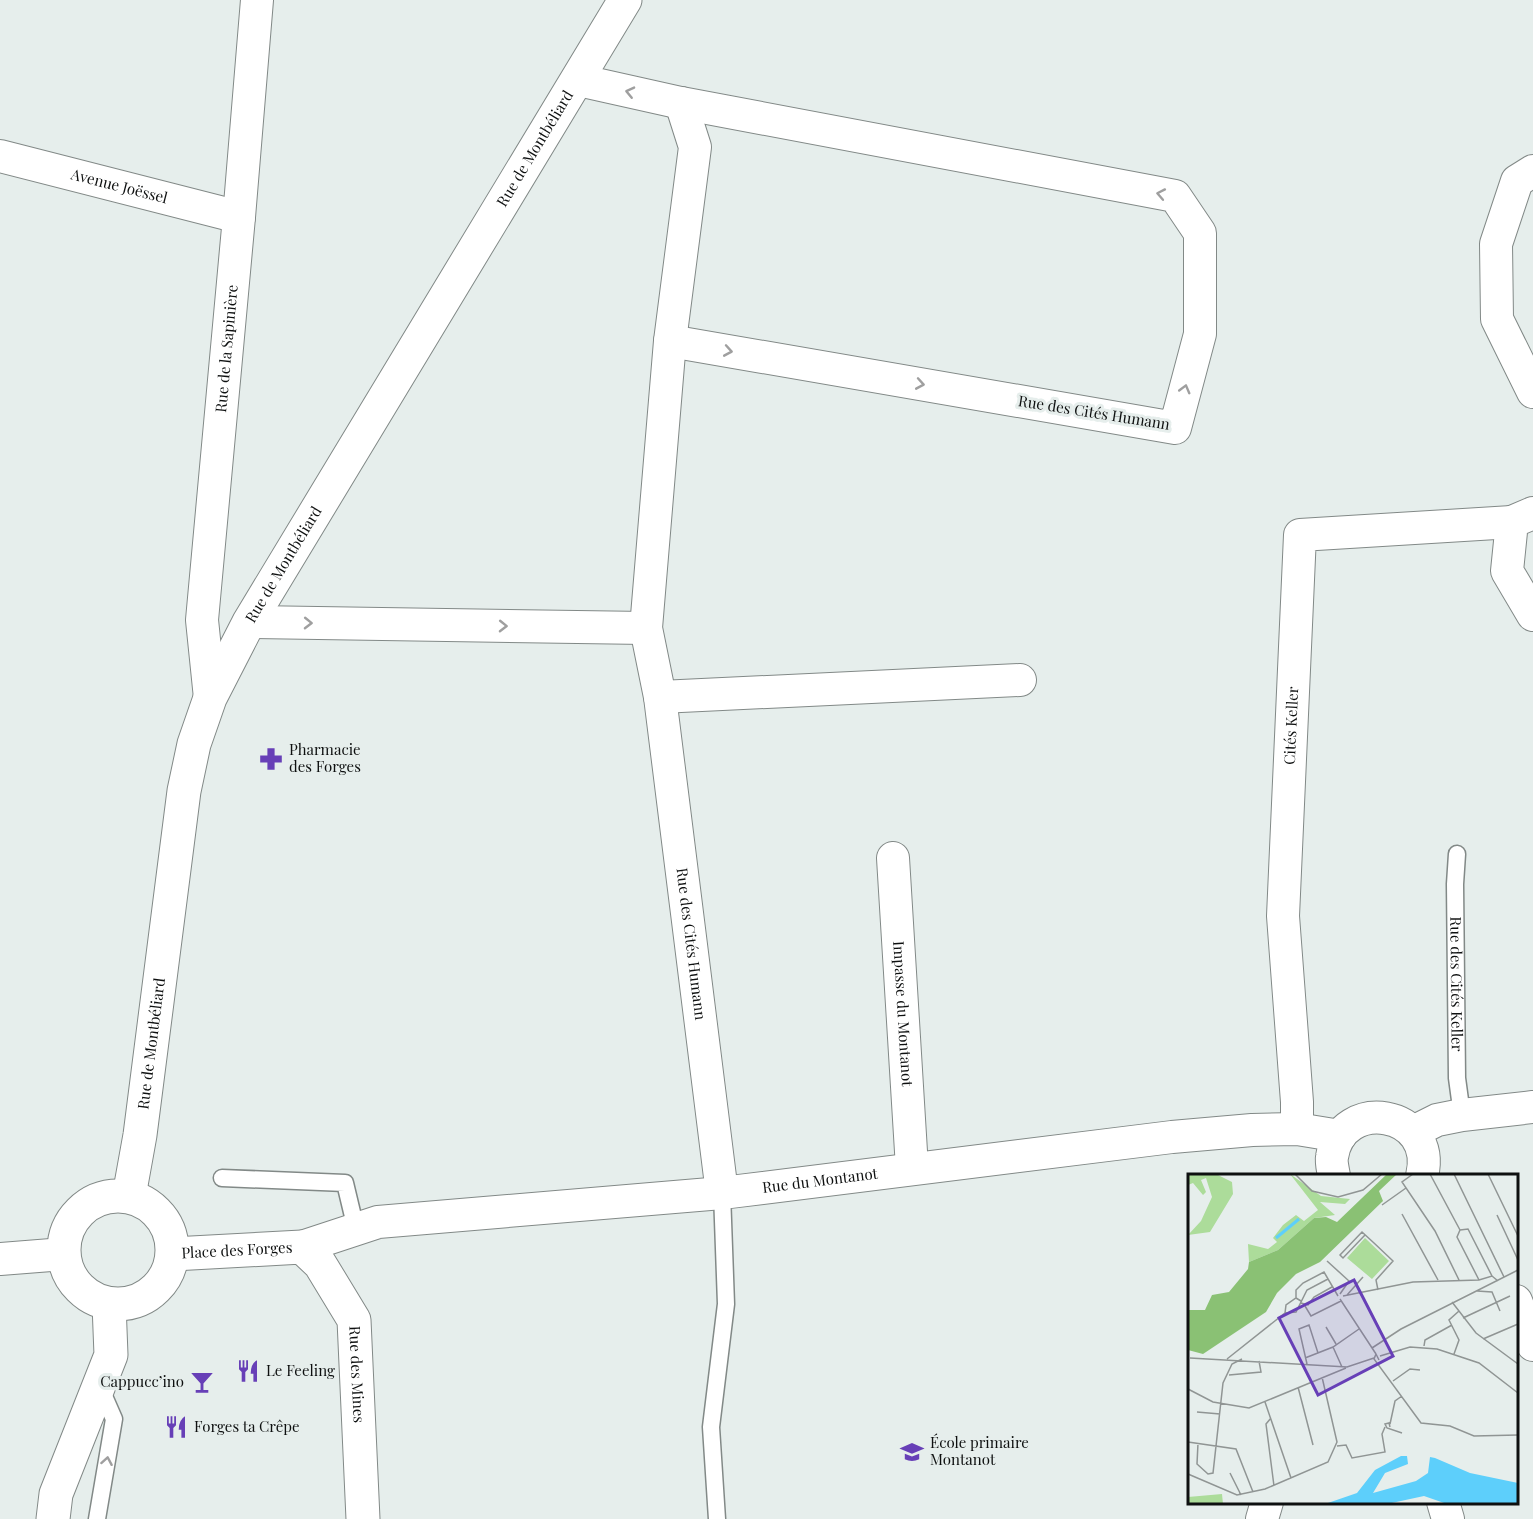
<svg xmlns="http://www.w3.org/2000/svg" width="1533" height="1519" viewBox="0 0 1533 1519" font-family="'Playfair Display',serif">
<style>
.lines{fill:none;stroke-linecap:round;stroke-linejoin:round}
.service-casing{stroke:#828987;stroke-width:19}
.minor-casing{stroke:#828987;stroke-width:34}
.tertiary-casing{stroke:#828987;stroke-width:35}
.service{stroke:#fff;stroke-width:16}
.minor{stroke:#fff;stroke-width:32}
.tertiary{stroke:#fff;stroke-width:33}
.oneway{stroke:#9f9f9f}
.labels{text-anchor:middle;stroke-width:6;stroke-linejoin:round;paint-order:stroke}
.street-label{font-size:15px;fill:#0e1010;stroke:#e6eeec}
.poi-label{font-size:15px;fill:#0e1010;stroke:#e6eeec;text-anchor:start}
.inset-river{fill:none;stroke:#5dcffb;stroke-width:3}
.inset-road{fill:none;stroke:#909594;stroke-width:1.5}
.view{fill:#673fb7;fill-opacity:0.15;stroke:#673fb7;stroke-width:3}
.inset-edge{fill:none;stroke:#0e1010;stroke-width:3}
</style>
<rect width="100%" height="100%" fill="#e6eeec"/>
<g class="lines">
<!-- service casing -->
<g class="service-casing">
<g id="service">
<path id="s1" d="M 1457,854 L 1455,884 L 1457,1078 L 1462,1115"/>
<path d="M 222,1178 L 345,1183 L 356,1229"/>
<path d="M 97,1519 L 114,1419 L 100,1387"/>
<path d="M 717,1519 L 711,1427 L 726,1304 L 722,1193"/>
</g>
</g>
<!-- minor casing -->
<g class="minor-casing">
<g id="minor">
<path d="M 578,80 L 681,103 L 1175,196 L 1200,233 L 1200,334 L 1175,428 L 670,341"/>
<path id="s2" d="M 681,103 L 695,147 L 670,341 L 646,628 L 660,697 L 722,1193"/>
<path id="s3" d="M 0,156 L 239,217"/>
<path d="M 1533,171 L 1517,181 L 1496,244 L 1497,319 L 1533,392"/>
<path d="M 1533,513 L 1512,522 L 1507,571 L 1533,615"/>
<path d="M 249,622 L 646,628"/>
<path d="M 660,697 L 1020,680"/>
<path id="s4" d="M 210,698 L 202,620 L 239,217 L 257,0"/>
<path id="s5" d="M 893,858 L 912,1168"/>
<path id="s6" d="M 1297,1129 L 1297,1102 L 1283,916 L 1300,535 L 1512,522"/>
<path d="M 1413,1132 L 1437,1120 L 1462,1115 L 1533,1107"/>
<path d="M 1334,1176 C 1333,1170 1331,1162 1332,1157 C 1341,1095 1438,1110 1422,1176"/>
<path id="s7" d="M 302,1247 L 378,1222 L 722,1193 L 1172,1137 L 1252,1130 L 1297,1129 L 1340,1136"/>
<path d="M 0,1259 L 64,1254"/>
<path d="M 1516,1301 L 1533,1345"/>
<path d="M 1443,1502 L 1448,1519"/>
<path d="M 1262,1519 L 1267,1502"/>
</g>
</g>
<!-- tertiary casing -->
<g class="tertiary-casing">
<g id="tertiary">
<circle cx="118" cy="1250" r="54"/>
<path id="s8" d="M 129,1196 L 140,1135 L 184,791 L 194,744 L 210,698 L 249,622 L 625,0"/>
<path id="s9" d="M 173,1254 L 302,1247 L 320,1264 L 354,1320 L 363,1519"/>
<path d="M 53,1519 L 56,1494 L 111,1355 L 109,1304"/>
</g>
</g>
<!-- service -->
<use href="#service" class="service"/>
<!-- minor -->
<use href="#minor" class="minor"/>
<!-- tertiary -->
<use href="#tertiary" class="tertiary"/>
</g>
<!-- one-way arrows -->
<defs><path id="oneway-chevron" d="M-2-3.5L2.5 0L-2 3.5" fill="none" stroke-width="1.6" stroke-linecap="round" stroke-linejoin="round" transform="scale(1.5)"/></defs>
<g class="oneway">
<use href="#oneway-chevron" transform="translate(630 92) rotate(-167)"/>
<use href="#oneway-chevron" transform="translate(1161 194) rotate(-169)"/>
<use href="#oneway-chevron" transform="translate(728 351) rotate(10)"/>
<use href="#oneway-chevron" transform="translate(920 384) rotate(10)"/>
<use href="#oneway-chevron" transform="translate(1185 389) rotate(-75)"/>
<use href="#oneway-chevron" transform="translate(308 623) rotate(1)"/>
<use href="#oneway-chevron" transform="translate(503 626) rotate(1)"/>
<use href="#oneway-chevron" transform="translate(107 1461) rotate(-80)"/>
</g>
<!-- icons -->
<defs>
<g id="pharmacy-bare" transform="scale(1.8)"><path d="M-2-6h4v4h4v4h-4v4h-4v-4h-4v-4h4Z" fill="#673fb7" stroke="#e6eeec" stroke-width="2.5" paint-order="stroke"/></g>
<g id="restaurant-bare" transform="scale(1.8)"><path d="M-5-6h1v4h1v-4h1v4h1v-4h1v5L-1.5 .5V6h-2V.5L-5-1ZM5-6V6H3V1.5H1.5Q1.5-4 5-6Z" fill="#673fb7" stroke="#e6eeec" stroke-width="2.5" paint-order="stroke"/></g>
<g id="bar-bare" transform="scale(1.8)"><path d="M-6-5H6L.8 .8V4.5H3.5V6h-7V4.5H-.8V.8Z" fill="#673fb7" stroke="#e6eeec" stroke-width="2.5" paint-order="stroke"/></g>
<g id="school-bare" transform="scale(1.8)"><path d="M0-5L7-2L0 1L-7-2ZM-4 1L0 2.5L4 1V4Q0 6-4 4Z" fill="#673fb7" stroke="#e6eeec" stroke-width="2.5" paint-order="stroke"/></g>
</defs>
<g fill-rule="evenodd">
<use href="#pharmacy-bare" x="271" y="759"/>
<use href="#restaurant-bare" x="248" y="1371"/>
<use href="#bar-bare" x="202" y="1382"/>
<use href="#restaurant-bare" x="176" y="1427"/>
<use href="#school-bare" x="912" y="1452"/>
</g>
<g class="labels">
<!-- street labels -->
<g class="street-label">
<text dy="5" stroke="none"><textPath href="#s8" startOffset="1144">Rue de Montbéliard</textPath></text>
<text dy="5" stroke="none"><textPath href="#s3" startOffset="123">Avenue Joëssel</textPath></text>
<text dy="5" stroke="none"><textPath href="#s4" startOffset="351">Rue de la Sapinière</textPath></text>
<text transform="translate(1094 413) rotate(9)" y="5">Rue des Cités Humann</text>
<text dy="5" stroke="none"><textPath href="#s8" startOffset="658">Rue de Montbéliard</textPath></text>
<text dy="5" stroke="none"><textPath href="#s6" startOffset="404">Cités Keller</textPath></text>
<text dy="5" stroke="none"><textPath href="#s2" startOffset="849">Rue des Cités Humann</textPath></text>
<text dy="5" stroke="none"><textPath href="#s1" startOffset="130">Rue des Cités Keller</textPath></text>
<text dy="5" stroke="none"><textPath href="#s5" startOffset="156">Impasse du Montanot</textPath></text>
<text dy="5" stroke="none"><textPath href="#s8" startOffset="154">Rue de Montbéliard</textPath></text>
<text dy="5" stroke="none"><textPath href="#s7" startOffset="524">Rue du Montanot</textPath></text>
<text dy="5" stroke="none"><textPath href="#s9" startOffset="64">Place des Forges</textPath></text>
<text dy="5" stroke="none"><textPath href="#s9" startOffset="274">Rue des Mines</textPath></text>
</g>
<!-- poi labels -->
<g class="poi-label">
<text x="289" y="755">Pharmacie<tspan x="289" dy="17">des Forges</tspan></text>
<text x="266" y="1376">Le Feeling</text>
<text x="184" y="1387" text-anchor="end">Cappucc’ino</text>
<text x="194" y="1432">Forges ta Crêpe</text>
<text x="930" y="1448">École primaire<tspan x="930" dy="17">Montanot</tspan></text>
</g>
</g>
<!-- overview -->
<g transform="translate(1188 1174)">
<rect width="330" height="330" fill="#e6eeec"/>
<path d="M 0,0 L 30,1 L 44,8 L 45,20 L 22,58 L 0,61 L 13,47 L 24,23 L 18,4 L 13,6 L 18,18 L 15,21 L 5,9 L 0,11 ZM 102,0 L 133,22 L 162,25 L 157,30 L 132,28 L 147,41 L 126,44 L 90,76 L 61,88 L 60,70 L 80,75 L 89,68 L 85,64 L 95,51 L 108,41 L 116,47 L 130,36 ZM 177,64 L 201,87 L 184,105 L 159,84 ZM 34,320 L 35,330 L 0,330 L 0,323 Z" fill="#acdc9a"/>
<path d="M 199,0 L 209,0 L 191,17 L 195,27 L 132,88 L 108,100 L 89,119 L 78,138 L 15,180 L 0,176 L 0,136 L 17,136 L 24,121 L 41,118 L 60,95 L 61,88 L 90,76 L 126,44 L 138,43 L 149,48 Z" fill="#8ac174"/>
<path d="M 213,282 L 219,282 L 220,290 L 197,299 L 185,319 L 228,307 L 240,299 L 242,283 L 247,284 L 282,299 L 330,309 L 330,330 L 259,330 L 236,322 L 199,330 L 137,330 L 169,319 L 187,296 Z" fill="#5dcffb"/>
<path class="inset-river" d="M 88,64 L 111,45"/>
<path class="inset-road" d="M 107,0 L 124,17 L 150,23 L 175,16 L 194,0M 225,0 L 214,8 L 247,57 L 271,106M 242,0 L 272,56M 266,0 L 316,103M 300,0 L 330,62M 194,31 L 218,14M 214,40 L 250,106M 309,41 L 330,86M 272,56 L 280,55 L 304,102M 272,56 L 269,63 L 291,106M 177,61 L 155,84 L 152,81 L 174,58 L 186,69 L 205,87 L 188,106 L 190,116M 139,87 L 161,107 L 152,120M 289,117 L 304,118 L 312,137M 159,121 L 175,103M 155,122 L 225,108 L 291,106 L 304,102 L 310,107M 108,124 L 108,116 L 115,109 L 136,98 L 150,122M 152,125 L 188,180M 264,128 L 288,159 L 330,190M 113,129 L 120,131 L 126,123 L 144,113M 117,132 L 123,142 L 153,127M 97,139 L 98,131 L 108,124 L 113,127M 275,144 L 322,122M 138,153 L 148,170M 295,165 L 330,150M 236,172 L 237,166 L 264,151M 145,173 L 154,193M 184,174 L 213,155 L 330,96M 266,180 L 271,166 L 261,146 L 271,137M 192,182 L 222,173 L 249,175 L 291,189 L 330,219M 2,184 L 159,193 L 186,184M 117,184 L 145,173 L 171,155M 39,185 L 97,139 L 108,138 L 119,116 L 140,105M 191,186 L 188,180 L 186,185 L 233,249 L 262,252 L 286,262 L 330,261M 119,190 L 111,155 L 121,151 L 130,179M 41,201 L 73,198 L 71,187M 205,207 L 222,195 L 232,196M 110,213 L 125,271M 0,215 L 25,228 L 61,234 L 158,194M 77,228 L 103,304M 9,238 L 32,240M 83,244 L 78,250 L 86,312M 202,250 L 207,227 L 214,222M 202,253 L 201,249 L 197,250 L 199,254 L 214,259M 0,268 L 48,275 L 65,318M 10,269 L 9,290 L 20,300 L 25,299 L 35,209 L 44,190 L 54,185M 149,272 L 158,271 L 164,284 L 197,278 L 194,260 L 197,253M 42,299 L 53,321M 0,300 L 49,321 L 77,315 L 140,288 L 149,268 L 134,203"/>
<path class="view" d="M 166,106 L 205,182 L 130,221 L 91,144 Z"/>
<rect width="330" height="330" class="inset-edge"/>
</g>
</svg>
